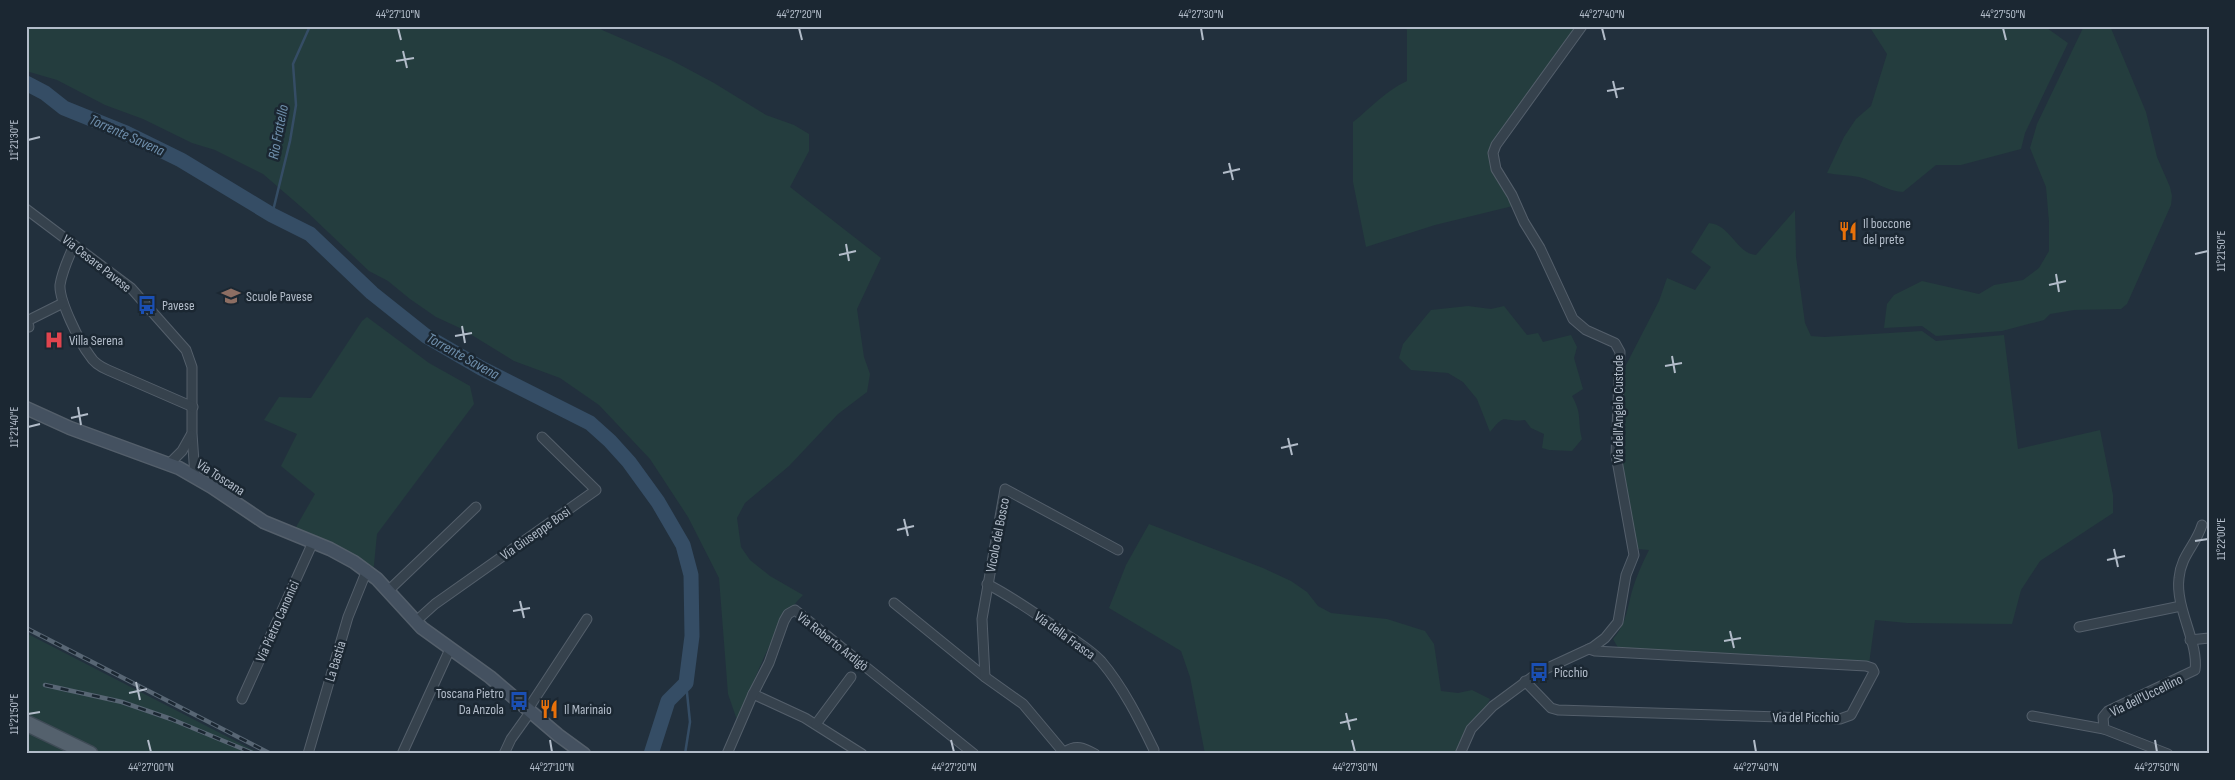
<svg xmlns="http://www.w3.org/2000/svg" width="2235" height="780" viewBox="0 0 2235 780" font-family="'Sofia Sans Condensed',sans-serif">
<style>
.green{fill:#243d3e}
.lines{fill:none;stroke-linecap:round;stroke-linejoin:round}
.stream{stroke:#354d65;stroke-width:2.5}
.river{stroke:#354d65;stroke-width:15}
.street-casing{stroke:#545f6b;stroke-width:11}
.secondary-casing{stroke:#545f6b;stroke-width:15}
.primary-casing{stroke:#3f4b56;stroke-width:18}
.street{stroke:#36424d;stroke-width:9}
.secondary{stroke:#445160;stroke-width:12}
.primary{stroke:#54616d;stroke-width:15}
.rail-casing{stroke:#586674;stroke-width:4.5}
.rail{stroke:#1b2732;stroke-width:2.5;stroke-dasharray:8;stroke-linecap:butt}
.ticks{fill:none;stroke:#b2bcc9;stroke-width:2}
.labels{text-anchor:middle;stroke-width:5;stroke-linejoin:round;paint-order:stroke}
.poi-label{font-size:14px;fill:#b2bcc9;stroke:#1b2732;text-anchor:start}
.street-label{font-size:14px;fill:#b2bcc9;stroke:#1b2732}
.water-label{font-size:15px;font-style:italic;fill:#7090ad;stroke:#1b2732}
.neatline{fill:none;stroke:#b2bcc9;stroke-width:2}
.ticks-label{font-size:12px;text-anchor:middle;fill:#b2bcc9}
</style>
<rect width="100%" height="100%" fill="#22303d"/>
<!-- green -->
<g class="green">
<path d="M 26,26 L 593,26 L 671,60 L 714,83 L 766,115 L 794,125 L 809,134 L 809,151 L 790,187 L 881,258 L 857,309 L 864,357 L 870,374 L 867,392 L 838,414 L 789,466 L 745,503 L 737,518 L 741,547 L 750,560 L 770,576 L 803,595 C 774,623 754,683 737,720 L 728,694 L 719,578 L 688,517 L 650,459 L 599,405 L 560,378 L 514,361 L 462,329 L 436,317 L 410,299 L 388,281 L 369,271 L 307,212 L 263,174 L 215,150 L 192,143 L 143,119 L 105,105 L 57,80 L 26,71 Z"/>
<path d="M 1404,26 L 1582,26 L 1503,141 C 1487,172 1500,177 1517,205 L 1435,225 L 1366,247 L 1353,182 L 1353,122 C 1371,108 1385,91 1407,81 L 1407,30 Z"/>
<path d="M 1869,26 L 2044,26 L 2068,43 L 2025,133 L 2021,149 L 1961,165 L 1936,165 L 1903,192 C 1885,191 1876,181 1859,177 C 1848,175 1837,175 1827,173 L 1844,137 L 1856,119 L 1871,106 L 1887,54 Z"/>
<path d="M 2084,26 L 2110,26 L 2146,112 L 2157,157 L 2170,187 L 2172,196 L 2171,205 L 2127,304 L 2121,309 L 2074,310 L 2050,314 L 2044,320 L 2002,331 L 1936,336 L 1922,326 L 1884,328 L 1887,304 L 1894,295 L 1922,281 L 1979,294 L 1994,285 L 2023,280 L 2039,268 L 2049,251 L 2049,222 L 2046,187 L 2030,148 L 2037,124 Z"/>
<path d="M 1795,210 L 1796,257 L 1805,323 L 1811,336 L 1824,337 L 1922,331 L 1936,341 L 2004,335 L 2018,449 L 2100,430 L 2113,495 L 2113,513 L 2040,561 L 2021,590 L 2012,624 L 1907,623 L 1875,620 L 1869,664 L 1620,651 L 1613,639 C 1626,624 1627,610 1632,591 C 1636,577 1642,564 1649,550 L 1638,549 L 1619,459 L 1621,403 L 1626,365 L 1659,301 L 1667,278 L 1695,290 L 1711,267 L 1691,252 L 1709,223 C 1731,225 1736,253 1756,255 Z"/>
<path d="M 1468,306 L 1491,309 L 1504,306 L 1527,335 L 1538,333 L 1543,342 L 1571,335 L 1577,347 L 1574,358 L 1583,389 L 1572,396 C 1583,416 1577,420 1582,439 L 1572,451 L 1549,450 L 1542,448 L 1544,434 L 1531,428 L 1525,420 C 1501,423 1507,411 1490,432 L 1477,399 L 1463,382 L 1448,373 L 1411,370 L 1399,358 L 1403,344 L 1431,310 Z"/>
<path d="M 367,317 L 429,363 L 470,386 L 474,404 L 377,534 L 373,575 L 292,534 L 315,494 L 281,466 L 297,434 L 264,420 L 279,397 L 311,398 L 362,321 Z"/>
<path d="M 1149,524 L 1263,568 L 1291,581 L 1307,592 L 1318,606 L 1331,613 L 1387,619 L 1425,631 L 1434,644 L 1441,691 L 1458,693 L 1472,690 L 1490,699 L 1461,754 L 1205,754 L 1190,677 L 1181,651 L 1109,608 L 1126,565 Z"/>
<path d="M 26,633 L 261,754 L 26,754 Z"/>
</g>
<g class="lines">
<!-- stream -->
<g class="stream">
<path d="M 272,215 L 290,141 L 296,105 L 293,64 L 310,26"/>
<path d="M 685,754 L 690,722 L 686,683"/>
</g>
<!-- river -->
<path class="river" d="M 26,83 L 45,93 L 64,108 L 126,133 L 181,160 L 272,215 L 310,234 L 372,293 L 426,336 L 481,368 L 590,423 L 610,441 L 629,462 L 658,502 L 683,545 L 691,575 L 692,636 L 686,683 L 668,701 L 651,754"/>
<!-- street casing -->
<g class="street-casing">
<g id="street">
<path d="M 26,209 L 131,288 L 186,350 L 192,367 L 192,433 L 195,477"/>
<path d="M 74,245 C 69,257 62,271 60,285 C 59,301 80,343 90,356 C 94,363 101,367 108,370 L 193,407"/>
<path d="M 29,327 L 27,321 L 63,303"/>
<path d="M 169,464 L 182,451 L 191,435"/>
<path d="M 987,584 C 1011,596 1033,612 1055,627 C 1071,638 1088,647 1101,661 C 1123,687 1139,719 1154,750 L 1153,754"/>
<path d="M 388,591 L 476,507"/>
<path d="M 894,603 L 985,677 L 1023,704 L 1065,754"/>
<path d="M 415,622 L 435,604 L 596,490 L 542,437"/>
<path d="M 2079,627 L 2181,606"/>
<path d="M 2190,640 L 2209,638"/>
<path d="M 985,677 L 982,619 L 1005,489 L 1118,550"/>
<path d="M 1525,681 L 1551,708 L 1558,710 L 1840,719 L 1851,715 L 1874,672 L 1872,668 L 1866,666 L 1595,651 L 1589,649"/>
<path d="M 753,694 L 805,718 L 862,754"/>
<path d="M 242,699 L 313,542"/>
<path d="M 528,709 L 587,619"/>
<path d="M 2032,716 L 2104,729"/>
<path d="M 816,724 L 851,677"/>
<path d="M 1065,752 C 1076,744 1084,748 1095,754"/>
<path d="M 308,754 L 348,617 L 367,570"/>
<path d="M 402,754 L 450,649"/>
<path d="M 504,754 L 511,739 L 531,711"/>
<path d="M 727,754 L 753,694 L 769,663 L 784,621 L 788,614 L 795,610 L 974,754"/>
<path d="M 1460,754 L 1471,729 L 1493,706 L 1539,672 L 1593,647 L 1605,638 L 1618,622 L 1626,575 L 1634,555 L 1616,455 L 1620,352 L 1615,343 L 1586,330 L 1573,319 L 1540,248 L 1524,222 L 1512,195 L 1496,169 L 1493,153 L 1496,145 L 1582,26"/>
<path d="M 2168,754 L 2104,729 L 2103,717 L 2108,711 L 2195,670 C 2199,643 2175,608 2179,578 C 2181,555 2196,545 2202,525"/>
</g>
</g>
<!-- secondary casing -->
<g class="secondary-casing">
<path id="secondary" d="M 26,408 L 70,428 L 179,468 L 212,487 L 264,522 L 330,549 L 354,562 L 377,579 L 422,628 L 490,677 L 558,735 L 584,754"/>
</g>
<!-- primary casing -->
<g class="primary-casing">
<path id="primary" d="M 26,723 L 90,754"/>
</g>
<!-- street -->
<use href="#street" class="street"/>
<!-- secondary -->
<use href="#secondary" class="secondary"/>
<!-- primary -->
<use href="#primary" class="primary"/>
<!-- rail casing -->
<g class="rail-casing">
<g id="rail">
<path d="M 26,628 L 271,754"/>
<path d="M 45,685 L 122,702 L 171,719 L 255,754"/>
</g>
</g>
<!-- rail -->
<use href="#rail" class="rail"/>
</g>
<!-- ticks -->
<path class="ticks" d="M 398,28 L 401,40M 799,28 L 802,40M 1201,28 L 1203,40M 1602,28 L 1605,40M 2003,28 L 2006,40M 403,51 L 407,68M 396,61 L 414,58M 1613,81 L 1617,98M 1607,91 L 1624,88M 28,140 L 40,137M 1229,163 L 1233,180M 1223,173 L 1240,169M 846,244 L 849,261M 2195,254 L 2208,251M 839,255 L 856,251M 2056,274 L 2059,292M 2049,285 L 2066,281M 462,326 L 465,343M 455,336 L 472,333M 1672,356 L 1675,373M 1665,366 L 1682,363M 78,407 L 81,425M 71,418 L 88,414M 28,427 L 40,424M 1288,438 L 1292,455M 1281,448 L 1298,444M 904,519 L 908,536M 897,530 L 914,526M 2195,541 L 2208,539M 2114,549 L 2118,567M 2107,560 L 2125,556M 520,601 L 524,618M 513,611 L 530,608M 1730,631 L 1734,648M 1724,641 L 1741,638M 136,682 L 140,700M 129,693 L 147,689M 1346,713 L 1350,730M 28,714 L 40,712M 1340,723 L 1357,719M 148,740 L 151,752M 550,740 L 552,752M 951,740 L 954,752M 1352,740 L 1355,752M 1754,740 L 1756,752M 2155,740 L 2157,752"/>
<!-- icons -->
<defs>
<g id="restaurant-bare" transform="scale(1.5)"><path d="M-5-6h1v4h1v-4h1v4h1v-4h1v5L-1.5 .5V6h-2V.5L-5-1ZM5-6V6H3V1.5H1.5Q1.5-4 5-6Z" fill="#e8710a" stroke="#1b2732" stroke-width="2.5" paint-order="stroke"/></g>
<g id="school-bare" transform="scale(1.5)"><path d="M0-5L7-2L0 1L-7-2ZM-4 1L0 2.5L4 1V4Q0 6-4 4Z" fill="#8d6e63" stroke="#1b2732" stroke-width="2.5" paint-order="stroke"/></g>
<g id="bus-bare" transform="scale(1.5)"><path d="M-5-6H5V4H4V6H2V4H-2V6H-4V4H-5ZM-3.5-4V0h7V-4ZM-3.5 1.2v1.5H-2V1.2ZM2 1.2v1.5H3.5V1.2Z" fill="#1a4fb4" stroke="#1b2732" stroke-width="2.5" paint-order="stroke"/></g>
<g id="hospital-bare" transform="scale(1.5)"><path d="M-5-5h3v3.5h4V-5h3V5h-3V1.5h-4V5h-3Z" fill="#e0444e" stroke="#1b2732" stroke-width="2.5" paint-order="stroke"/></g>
</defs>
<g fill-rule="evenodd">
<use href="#restaurant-bare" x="1848" y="231"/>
<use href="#school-bare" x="231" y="296"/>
<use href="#bus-bare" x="147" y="305"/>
<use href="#hospital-bare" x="54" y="340"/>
<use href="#bus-bare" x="1539" y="672"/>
<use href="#bus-bare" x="519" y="701"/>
<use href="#restaurant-bare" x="549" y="709"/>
</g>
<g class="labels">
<!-- poi labels -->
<g class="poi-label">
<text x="1863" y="228">Il boccone<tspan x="1863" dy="16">del prete</tspan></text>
<text x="246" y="301">Scuole Pavese</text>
<text x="162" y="310">Pavese</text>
<text x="69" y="345">Villa Serena</text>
<text x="1554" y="677">Picchio</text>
<text x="504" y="698" text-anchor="end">Toscana Pietro<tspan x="504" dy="16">Da Anzola</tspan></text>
<text x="564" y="714">Il Marinaio</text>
</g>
<!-- street labels -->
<g class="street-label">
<text transform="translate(97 263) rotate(38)" y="5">Via Cesare Pavese</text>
<text transform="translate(1618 409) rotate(-90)" y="5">Via dell'Angelo Custode</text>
<text transform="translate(221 477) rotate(33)" y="5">Via Toscana</text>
<text transform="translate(535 533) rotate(-35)" y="5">Via Giuseppe Bosi</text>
<text transform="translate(997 535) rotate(-79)" y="5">Vicolo del Bosco</text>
<text transform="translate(277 621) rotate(-66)" y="5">Via Pietro Canonici</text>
<text transform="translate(1065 635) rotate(36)" y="5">Via della Frasca</text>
<text transform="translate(833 641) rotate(38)" y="5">Via Roberto Ardigò</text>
<text transform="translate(335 661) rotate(-73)" y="5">La Bastia</text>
<text transform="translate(2146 695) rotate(-26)" y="5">Via dell'Uccellino</text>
<text x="1806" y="722">Via del Picchio</text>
</g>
<!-- water labels -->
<g class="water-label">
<text transform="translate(278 132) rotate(-79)" y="5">Rio Fratello</text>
<text transform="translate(127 135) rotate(24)" y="5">Torrente Savena</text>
<text transform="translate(463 356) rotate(29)" y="5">Torrente Savena</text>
</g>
</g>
<!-- border -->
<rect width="2235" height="780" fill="none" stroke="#1b2732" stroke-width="55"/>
<rect x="28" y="28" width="2180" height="724" class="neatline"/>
<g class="ticks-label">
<text x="398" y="18">44°27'10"N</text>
<text x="799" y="18">44°27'20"N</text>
<text x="1201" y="18">44°27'30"N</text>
<text x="1602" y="18">44°27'40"N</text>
<text x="2003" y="18">44°27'50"N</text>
<text transform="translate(14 140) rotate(-90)" y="4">11°21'30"E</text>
<text transform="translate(2221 251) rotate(-90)" y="4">11°21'50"E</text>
<text transform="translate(14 427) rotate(-90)" y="4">11°21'40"E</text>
<text transform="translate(2221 539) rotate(-90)" y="4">11°22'00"E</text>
<text transform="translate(14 714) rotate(-90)" y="4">11°21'50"E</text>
<text x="151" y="771">44°27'00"N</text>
<text x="552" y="771">44°27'10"N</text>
<text x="954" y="771">44°27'20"N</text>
<text x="1355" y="771">44°27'30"N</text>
<text x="1756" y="771">44°27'40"N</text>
<text x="2157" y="771">44°27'50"N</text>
</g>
</svg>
